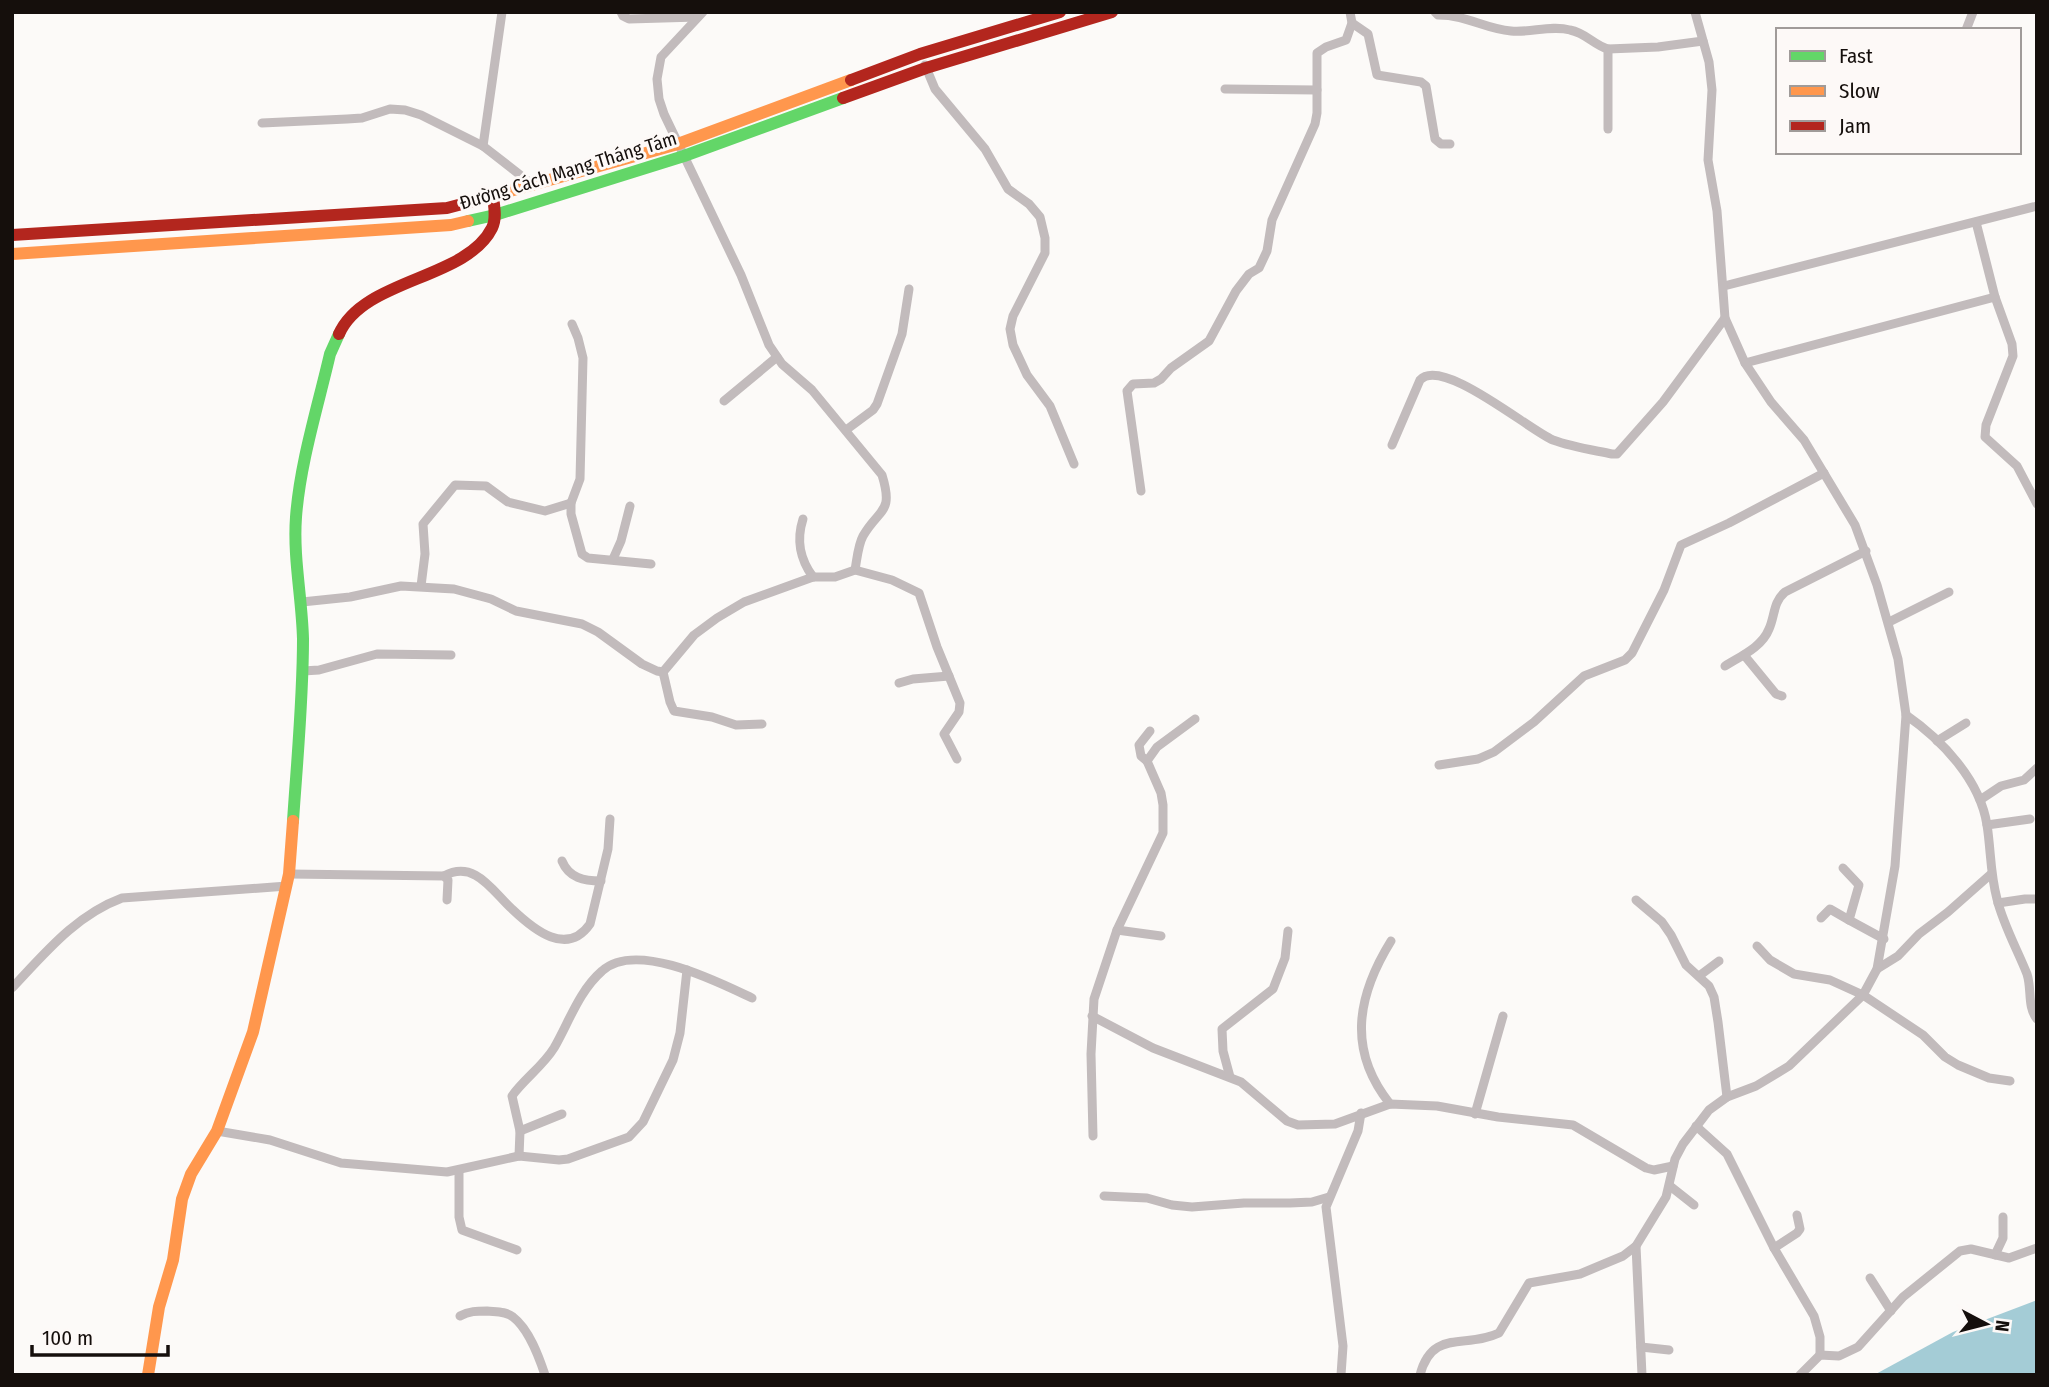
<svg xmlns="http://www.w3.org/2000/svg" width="2049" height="1387" viewBox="0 0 2049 1387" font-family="'Fira Sans Condensed',sans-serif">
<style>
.water{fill:#a4ccd6}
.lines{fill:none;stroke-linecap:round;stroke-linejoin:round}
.street{stroke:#c2bbbc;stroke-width:9}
.fast{stroke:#63d668;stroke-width:12}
.slow{stroke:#ff974d;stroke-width:12}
.jam{stroke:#b3261e;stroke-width:12}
.labels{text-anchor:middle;stroke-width:6;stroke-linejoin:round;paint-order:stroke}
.street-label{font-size:19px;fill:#150f0c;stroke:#fdf9f7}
</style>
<rect width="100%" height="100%" fill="#fcfaf8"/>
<!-- water -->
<path class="water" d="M 2037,1300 L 2037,1375 L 1874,1375 L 1953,1332 Z"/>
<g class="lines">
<!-- street -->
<g class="street">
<path d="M 621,12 L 623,16 L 629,19 L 698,17"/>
<path d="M 703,12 L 661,57 L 657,79 L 659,99 L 664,114 L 741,275 L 769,345 L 782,364 L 812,390 L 882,475 C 894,514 879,508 863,536 C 858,545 857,559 855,570"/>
<path d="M 1435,12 L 1438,15 C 1467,15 1485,29 1511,31 C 1530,33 1551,25 1570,30 C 1586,33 1594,45 1608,49 L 1658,47 L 1703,41"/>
<path d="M 1352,23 L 1368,34 L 1377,75 L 1421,82 L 1426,86 L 1435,139 L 1441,144 L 1450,144"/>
<path d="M 1966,30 L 1973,12"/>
<path d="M 925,65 L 935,89 L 985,149 L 1008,189 L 1029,204 L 1040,217 L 1045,238 L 1045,253 L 1013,316 L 1010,329 L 1013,345 L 1027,375 L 1050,406 L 1074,464"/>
<path d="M 1225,89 L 1317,90"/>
<path d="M 262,123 L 347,119 L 362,118 L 390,109 L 405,110 L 421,115 L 483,146 L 533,185"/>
<path d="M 1608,129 L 1608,49"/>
<path d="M 483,146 L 502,12"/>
<path d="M 1976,222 L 1995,297 L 2012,344 L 2013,356 L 1986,425 L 1985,437 L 2017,466 L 2037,504"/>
<path d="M 1724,286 L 2037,206"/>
<path d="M 572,324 L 578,338 L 583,358 L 580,479 L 571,503 L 571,514 L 582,554 L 588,558 L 651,564"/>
<path d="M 1745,363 L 1995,297"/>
<path d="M 724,401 L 777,357"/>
<path d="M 846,430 L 873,410 L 877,404 L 902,334 L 909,289"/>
<path d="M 1392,445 L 1420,380 C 1442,356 1529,430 1553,440 C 1572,447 1593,450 1612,454 L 1617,454 L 1663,402 L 1725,318"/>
<path d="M 1141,491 L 1127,391 L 1133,384 L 1154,383 L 1161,379 L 1171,368 L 1209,341 L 1236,291 L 1249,274 L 1259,268 L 1267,251 L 1272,220 L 1315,124 L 1317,113 L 1317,53 L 1326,47 L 1346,40 L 1352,23 L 1350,12"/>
<path d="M 803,519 C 796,541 800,559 813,577"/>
<path d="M 613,559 L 621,541 L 630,506"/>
<path d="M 421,586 L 425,554 L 423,524 L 455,485 L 486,486 L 508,502 L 545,511 L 571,503"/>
<path d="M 302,602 L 350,597 L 401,586 L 454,589 L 491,599 L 516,611 L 582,624 L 598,632 L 642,664 L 657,671 L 663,672"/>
<path d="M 1889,622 L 1949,592"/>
<path d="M 1744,655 L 1776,694 L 1782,696"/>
<path d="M 1725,666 C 1741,656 1762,647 1769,629 C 1775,616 1773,602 1785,592 L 1866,551"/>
<path d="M 303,671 L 319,670 L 377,654 L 451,655"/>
<path d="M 663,672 L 694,635 L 717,618 L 744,602 L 813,577 L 835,577 L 855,570 L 892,580 L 919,593 L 937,647 L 960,703 L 959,712 L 944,734 L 957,759"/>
<path d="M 663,672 L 670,702 L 674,711 L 712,717 L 736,725 L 762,724"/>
<path d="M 899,683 L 913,679 L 949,676"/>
<path d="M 1906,715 C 1942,740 1980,780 1987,825 C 1991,850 1990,873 1997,899 C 2003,924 2017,949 2027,974 C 2032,989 2027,1007 2037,1019"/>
<path d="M 1937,741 L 1966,723"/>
<path d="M 1147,761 L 1141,756 L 1139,745 L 1150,731"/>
<path d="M 1439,765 L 1478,759 L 1494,752 L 1534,722 L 1584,676 L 1625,660 L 1632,653 L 1664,590 L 1681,545 L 1729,523 L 1824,473"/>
<path d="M 1980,800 L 2001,786 L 2024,780 L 2037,768"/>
<path d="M 1987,825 L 2030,819"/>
<path d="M 562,861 C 569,878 584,881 601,881"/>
<path d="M 1843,868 L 1859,885 L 1849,920 L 1884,939"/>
<path d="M 289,874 L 444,876 L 448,880 L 447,900"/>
<path d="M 444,876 C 475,859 493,892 512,909 C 534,930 567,957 590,924 L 608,849 L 610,819"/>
<path d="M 1636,900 L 1662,922 L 1671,935 L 1686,965 L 1709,986 L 1714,997 L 1718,1022 L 1727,1097"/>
<path d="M 1998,903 L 2025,899 L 2037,899"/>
<path d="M 1821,918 L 1830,909 L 1849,920"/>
<path d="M 1117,930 L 1161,936"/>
<path d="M 1757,946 L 1770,960 L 1794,974 L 1830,980 L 1863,995 L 1923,1035 L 1945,1057 L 1958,1065 L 1989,1078 L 2010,1081"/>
<path d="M 1877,969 L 1898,956 L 1919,934 L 1948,912 L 1991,874"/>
<path d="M 1699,976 L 1719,961"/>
<path d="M 12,988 C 45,953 76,915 122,898 L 287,886"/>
<path d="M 1092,1016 L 1153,1048 L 1241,1082 L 1287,1121 L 1298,1125 L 1335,1124 L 1390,1104 L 1437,1106 L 1498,1117 L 1573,1125 L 1646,1168 L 1654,1170 L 1673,1166"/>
<path d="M 1230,1077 L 1223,1051 L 1222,1029 L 1273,989 L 1285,958 L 1288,931"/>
<path d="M 1390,1104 C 1347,1050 1357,996 1391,941"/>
<path d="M 1475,1114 L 1503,1016"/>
<path d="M 1696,1126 L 1727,1154 L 1774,1248 L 1814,1316 L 1820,1337 L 1820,1355"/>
<path d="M 217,1131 L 270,1140 L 341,1163 L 447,1172 L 519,1156 L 559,1160 L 568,1159 L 629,1137 L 643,1122 L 673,1060 L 680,1033 L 687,970"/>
<path d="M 520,1131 L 562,1114"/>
<path d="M 1093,1136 L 1091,1054 L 1094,999 L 1117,930 L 1163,833 L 1163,805 L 1161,793 L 1147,761 L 1157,747 L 1195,719"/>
<path d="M 519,1156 L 520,1131 L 512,1096 C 524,1079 543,1066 554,1048 C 569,1022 579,991 602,971 C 636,940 718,982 752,998"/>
<path d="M 459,1170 L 459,1217 L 462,1230 L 517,1250"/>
<path d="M 1670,1186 L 1694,1205"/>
<path d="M 1104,1196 L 1147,1198 L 1172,1205 L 1192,1207 L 1244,1203 L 1290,1203 L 1312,1202 L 1329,1197"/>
<path d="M 1636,1246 L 1642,1375"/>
<path d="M 1774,1248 L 1797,1233 L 1800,1229 L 1797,1215"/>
<path d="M 1995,1255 L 2003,1238 L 2003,1217"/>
<path d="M 1870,1278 L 1891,1311"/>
<path d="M 460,1316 C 469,1311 477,1311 487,1311 C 496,1312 506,1311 513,1317 C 529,1329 539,1357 545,1375"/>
<path d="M 1641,1347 L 1669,1350"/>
<path d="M 1341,1375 L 1343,1346 L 1326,1207 L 1358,1131 L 1361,1113"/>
<path d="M 1420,1375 C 1432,1328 1466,1349 1499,1333 L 1529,1283 L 1580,1274 L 1623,1256 L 1636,1246 L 1666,1197 L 1675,1159 L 1683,1144 L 1709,1110 L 1727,1097 L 1756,1086 L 1789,1066 L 1863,995 L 1877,969 L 1895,866 L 1906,715 L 1898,659 L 1877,585 L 1855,525 L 1804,440 L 1771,402 L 1745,363 L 1725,318 L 1717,211 L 1708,160 L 1712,90 L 1709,62 L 1695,12"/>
<path d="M 1800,1375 L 1820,1355 L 1839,1356 L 1858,1347 L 1903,1297 L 1960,1251 L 1971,1249 L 2009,1258 L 2037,1248"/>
</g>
<!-- fast -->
<g class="fast">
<path d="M 468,221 L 495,215 L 684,156 L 843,98"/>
<path d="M 293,821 C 297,761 303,700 303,639 C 302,598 293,558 296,517 C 300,463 318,406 330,354 L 339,334"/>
</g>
<!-- slow -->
<g class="slow">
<path d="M 485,198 L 678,144 L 851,80"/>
<path d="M 12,254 L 451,225 L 468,221"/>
<path d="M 148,1375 L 159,1307 L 173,1260 L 182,1199 L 191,1174 L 217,1131 L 253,1032 L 289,874 L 293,821"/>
</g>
<!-- jam -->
<g class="jam">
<path d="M 851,80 L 920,54 L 1060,12"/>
<path d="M 843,98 L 926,68 L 1112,12"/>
<path d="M 12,235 L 447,208 L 485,198"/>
<path d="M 339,334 C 364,278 466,280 492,228 C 497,218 494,206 493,196"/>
</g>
</g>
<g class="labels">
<!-- street labels -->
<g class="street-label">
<text transform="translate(568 170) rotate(-17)" y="7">Đường Cách Mạng Tháng Tám</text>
</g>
</g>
<!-- border -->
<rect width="2049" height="1387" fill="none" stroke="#150f0c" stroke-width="28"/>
<!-- legend -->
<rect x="1776" y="28" width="245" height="126" fill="#fdf9f7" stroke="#a09b99" stroke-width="2"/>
<rect x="1790" y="51" width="35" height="10" fill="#63d668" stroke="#a09b99" stroke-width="2"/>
<text x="1839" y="63" font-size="21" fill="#150f0c">Fast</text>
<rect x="1790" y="86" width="35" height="10" fill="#ff974d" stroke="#a09b99" stroke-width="2"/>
<text x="1839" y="98" font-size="21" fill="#150f0c">Slow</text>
<rect x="1790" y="121" width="35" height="10" fill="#b3261e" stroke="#a09b99" stroke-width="2"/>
<text x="1839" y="133" font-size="21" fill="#150f0c">Jam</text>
<!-- north arrow -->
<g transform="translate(1986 1324) rotate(97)" stroke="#fdf9f7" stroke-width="5" paint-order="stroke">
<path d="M0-5L12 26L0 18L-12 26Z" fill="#150f0c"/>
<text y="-10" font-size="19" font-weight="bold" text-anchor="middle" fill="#150f0c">N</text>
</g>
<!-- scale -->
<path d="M32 1345v10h136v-10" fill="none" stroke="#150f0c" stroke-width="3.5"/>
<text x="42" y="1345" font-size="21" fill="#150f0c" stroke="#fdf9f7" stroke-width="5" paint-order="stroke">100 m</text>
</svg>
